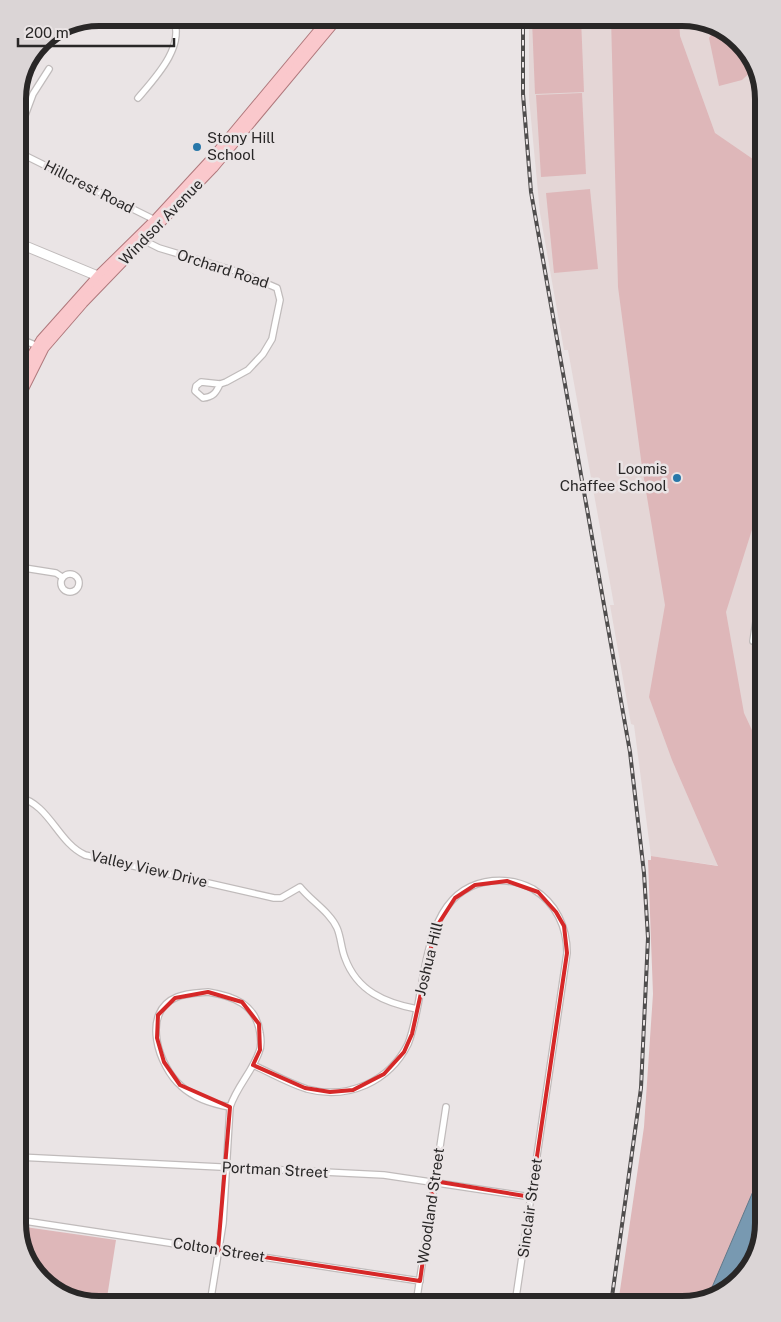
<svg xmlns="http://www.w3.org/2000/svg" width="781" height="1322" viewBox="0 0 781 1322" font-family="'Public Sans',sans-serif">
<style>
.built{fill:#e4d6d6}
.green{fill:#deb7b9}
.water{fill:#7899b1;stroke:#607788}
.lines{fill:none;stroke-linecap:round;stroke-linejoin:round}
.minor-casing{stroke:#c0bbbb;stroke-width:8}
.secondary-casing{stroke:#c0bbbb;stroke-width:11}
.primary-casing{stroke:#af787c;stroke-width:11}
.minor{stroke:#fff;stroke-width:5.5}
.secondary{stroke:#fff;stroke-width:9}
.primary{stroke:#fac8cc;stroke-width:9}
.rail-casing{stroke:#4f4d4d;stroke-width:4}
.rail{stroke:#eae4e5;stroke-width:2;stroke-dasharray:5.5;stroke-linecap:butt}
.marked{fill:none;stroke:#d62828;stroke-width:4;stroke-linejoin:round}
.poi-dot{fill:#2877a9;stroke:#eae4e5;stroke-width:2}
.labels{text-anchor:middle;stroke-width:5;stroke-linejoin:round;paint-order:stroke}
.poi-label{font-size:15px;fill:#292727;stroke:#eae4e5;text-anchor:start}
.street-label{font-size:15px;fill:#292727;stroke:#eae4e5}
.rim{fill:none;stroke:#292727;stroke-width:6}
</style>
<rect width="100%" height="100%" fill="#eae4e5"/>
<!-- built -->
<path class="built" d="M 529,18 L 688,18 L 727,31 L 755,63 L 763,99 L 763,872 L 651,856 L 634,725 L 631,724 L 610,605 L 614,605 L 568,350 L 564,350 L 540,213 L 529,98 Z"/>
<!-- green -->
<g class="green">
<path d="M 581,18 L 584,92 L 535,94 L 532,20 Z"/>
<path d="M 611,18 L 679,18 L 680,36 L 715,133 L 763,166 L 763,501 L 756,517 L 726,612 L 744,713 L 763,754 L 763,1168 L 707,1299 L 682,1304 L 618,1304 L 644,1127 L 653,994 L 648,860 L 651,860 L 651,856 L 718,866 L 672,760 L 649,697 L 665,605 L 642,467 L 618,287 Z"/>
<path d="M 719,28 L 727,31 L 756,67 L 742,80 L 719,86 L 709,38 L 714,30 Z"/>
<path d="M 582,93 L 586,174 L 541,177 L 536,95 Z"/>
<path d="M 590,189 L 598,269 L 554,273 L 546,193 Z"/>
<path d="M 25,1227 L 116,1240 L 106,1304 L 94,1304 L 76,1298 L 56,1283 L 45,1280 L 26,1259 L 22,1242 Z"/>
</g>
<!-- water -->
<path class="water" d="M 763,1168 L 763,1223 L 750,1268 L 718,1296 L 707,1299 Z"/>
<g class="lines">
<!-- minor casing -->
<g class="minor-casing">
<g id="minor">
<path d="M 138,98 C 155,78 186,46 173,18"/>
<path d="M 18,134 L 33,94 L 49,69"/>
<path d="M 18,152 L 157,221"/>
<path d="M 141,239 L 159,248 L 242,273 L 277,288 L 280,300 L 275,324 L 272,339 L 263,354 L 248,370 L 226,382 L 220,384 L 201,382 L 196,386 L 195,391 L 203,398 C 213,397 216,393 220,384"/>
<path d="M 18,338 L 40,347"/>
<path d="M 18,567 L 56,573 L 62,577"/>
<circle cx="70" cy="583" r="9"/>
<path d="M 753,641 L 763,576"/>
<path d="M 18,797 C 50,804 57,842 85,855 L 274,898 L 281,898 L 300,887 C 311,901 330,912 337,928 C 341,937 341,948 345,958 C 357,991 385,1003 417,1009"/>
<path d="M 208,992 C 233,996 256,1004 260,1033 C 261,1039 262,1046 259,1052 C 252,1072 237,1086 230,1107 C 212,1104 195,1099 181,1086 C 159,1067 140,1012 177,997 C 187,993 197,993 208,992 Z"/>
<path d="M 253,1065 C 271,1073 288,1083 307,1089 C 348,1100 389,1082 408,1044 C 428,994 418,895 485,882 C 501,879 518,881 533,889 C 556,903 567,927 567,953 L 515,1304"/>
<path d="M 18,1157 L 384,1175 L 531,1197"/>
<path d="M 18,1220 L 420,1281"/>
<path d="M 50,1286 L 66,1295"/>
<path d="M 210,1304 L 223,1223 L 230,1107"/>
<path d="M 416,1304 L 446,1107"/>
</g>
</g>
<!-- secondary casing -->
<g class="secondary-casing">
<path id="secondary" d="M 18,243 L 105,279"/>
</g>
<!-- primary casing -->
<g class="primary-casing">
<g id="primary">
<path d="M 18,385 L 26,365 L 41,340 L 99,275 L 155,220 L 214,156 L 329,18"/>
<path d="M 18,412 L 24,388 L 44,348 L 83,303 L 213,168 L 338,18"/>
</g>
</g>
<!-- minor -->
<use href="#minor" class="minor"/>
<!-- secondary -->
<use href="#secondary" class="secondary"/>
<!-- primary -->
<use href="#primary" class="primary"/>
<!-- rail casing -->
<g class="rail-casing">
<path id="rail" d="M 523,18 L 523,94 L 531,192 L 630,752 L 644,873 L 648,938 L 641,1088 L 611,1304"/>
</g>
<!-- rail -->
<use href="#rail" class="rail"/>
</g>
<!-- marked area -->
<path class="marked" d="M 507,881 L 538,892 L 556,912 L 564,926 L 567,953 L 531,1197 L 434,1181 L 420,1281 L 218,1250 L 230,1107 L 180,1085 L 164,1062 L 157,1038 L 158,1015 L 175,998 L 208,992 L 242,1002 L 259,1024 L 260,1050 L 253,1065 L 305,1088 L 330,1092 L 353,1090 L 384,1074 L 404,1052 L 412,1034 L 435,929 L 455,898 L 475,885 Z"/>
<!-- markers -->
<g class="poi-dot">
<circle cx="197" cy="147" r="5"/>
<circle cx="677" cy="478" r="5"/>
</g>
<g class="labels">
<!-- poi labels -->
<g class="poi-label">
<text x="207" y="143">Stony Hill<tspan x="207" dy="17">School</tspan></text>
<text x="667" y="474" text-anchor="end">Loomis<tspan x="667" dy="17">Chaffee School</tspan></text>
</g>
<!-- street labels -->
<g class="street-label">
<text transform="translate(89 187) rotate(27)" y="5">Hillcrest Road</text>
<text transform="translate(161 222) rotate(-46)" y="5">Windsor Avenue</text>
<text transform="translate(223 269) rotate(18)" y="5">Orchard Road</text>
<text transform="translate(149 869) rotate(13)" y="5">Valley View Drive</text>
<text transform="translate(429 959) rotate(-76)" y="5">Joshua Hill</text>
<text transform="translate(275 1170) rotate(3)" y="5">Portman Street</text>
<text transform="translate(431 1206) rotate(-82)" y="5">Woodland Street</text>
<text transform="translate(530 1208) rotate(-82)" y="5">Sinclair Street</text>
<text transform="translate(219 1250) rotate(9)" y="5">Colton Street</text>
</g>
</g>
<!-- crop -->
<path d="M0 0H781V1322H0ZM99 26H682A73 73 0 0 1 755 99V1223A73 73 0 0 1 682 1296H99A73 73 0 0 1 26 1223V99A73 73 0 0 1 99 26Z" fill="#dbd5d6" fill-rule="evenodd"/>
<path class="rim" d="M99 26H682A73 73 0 0 1 755 99V1223A73 73 0 0 1 682 1296H99A73 73 0 0 1 26 1223V99A73 73 0 0 1 99 26Z"/>
<!-- scale -->
<path d="M18 38v8h156v-8" fill="none" stroke="#292727" stroke-width="2.5"/>
<text x="25" y="38" font-size="15" fill="#292727" stroke="#eae4e5" stroke-width="4" paint-order="stroke">200 m</text>
</svg>
